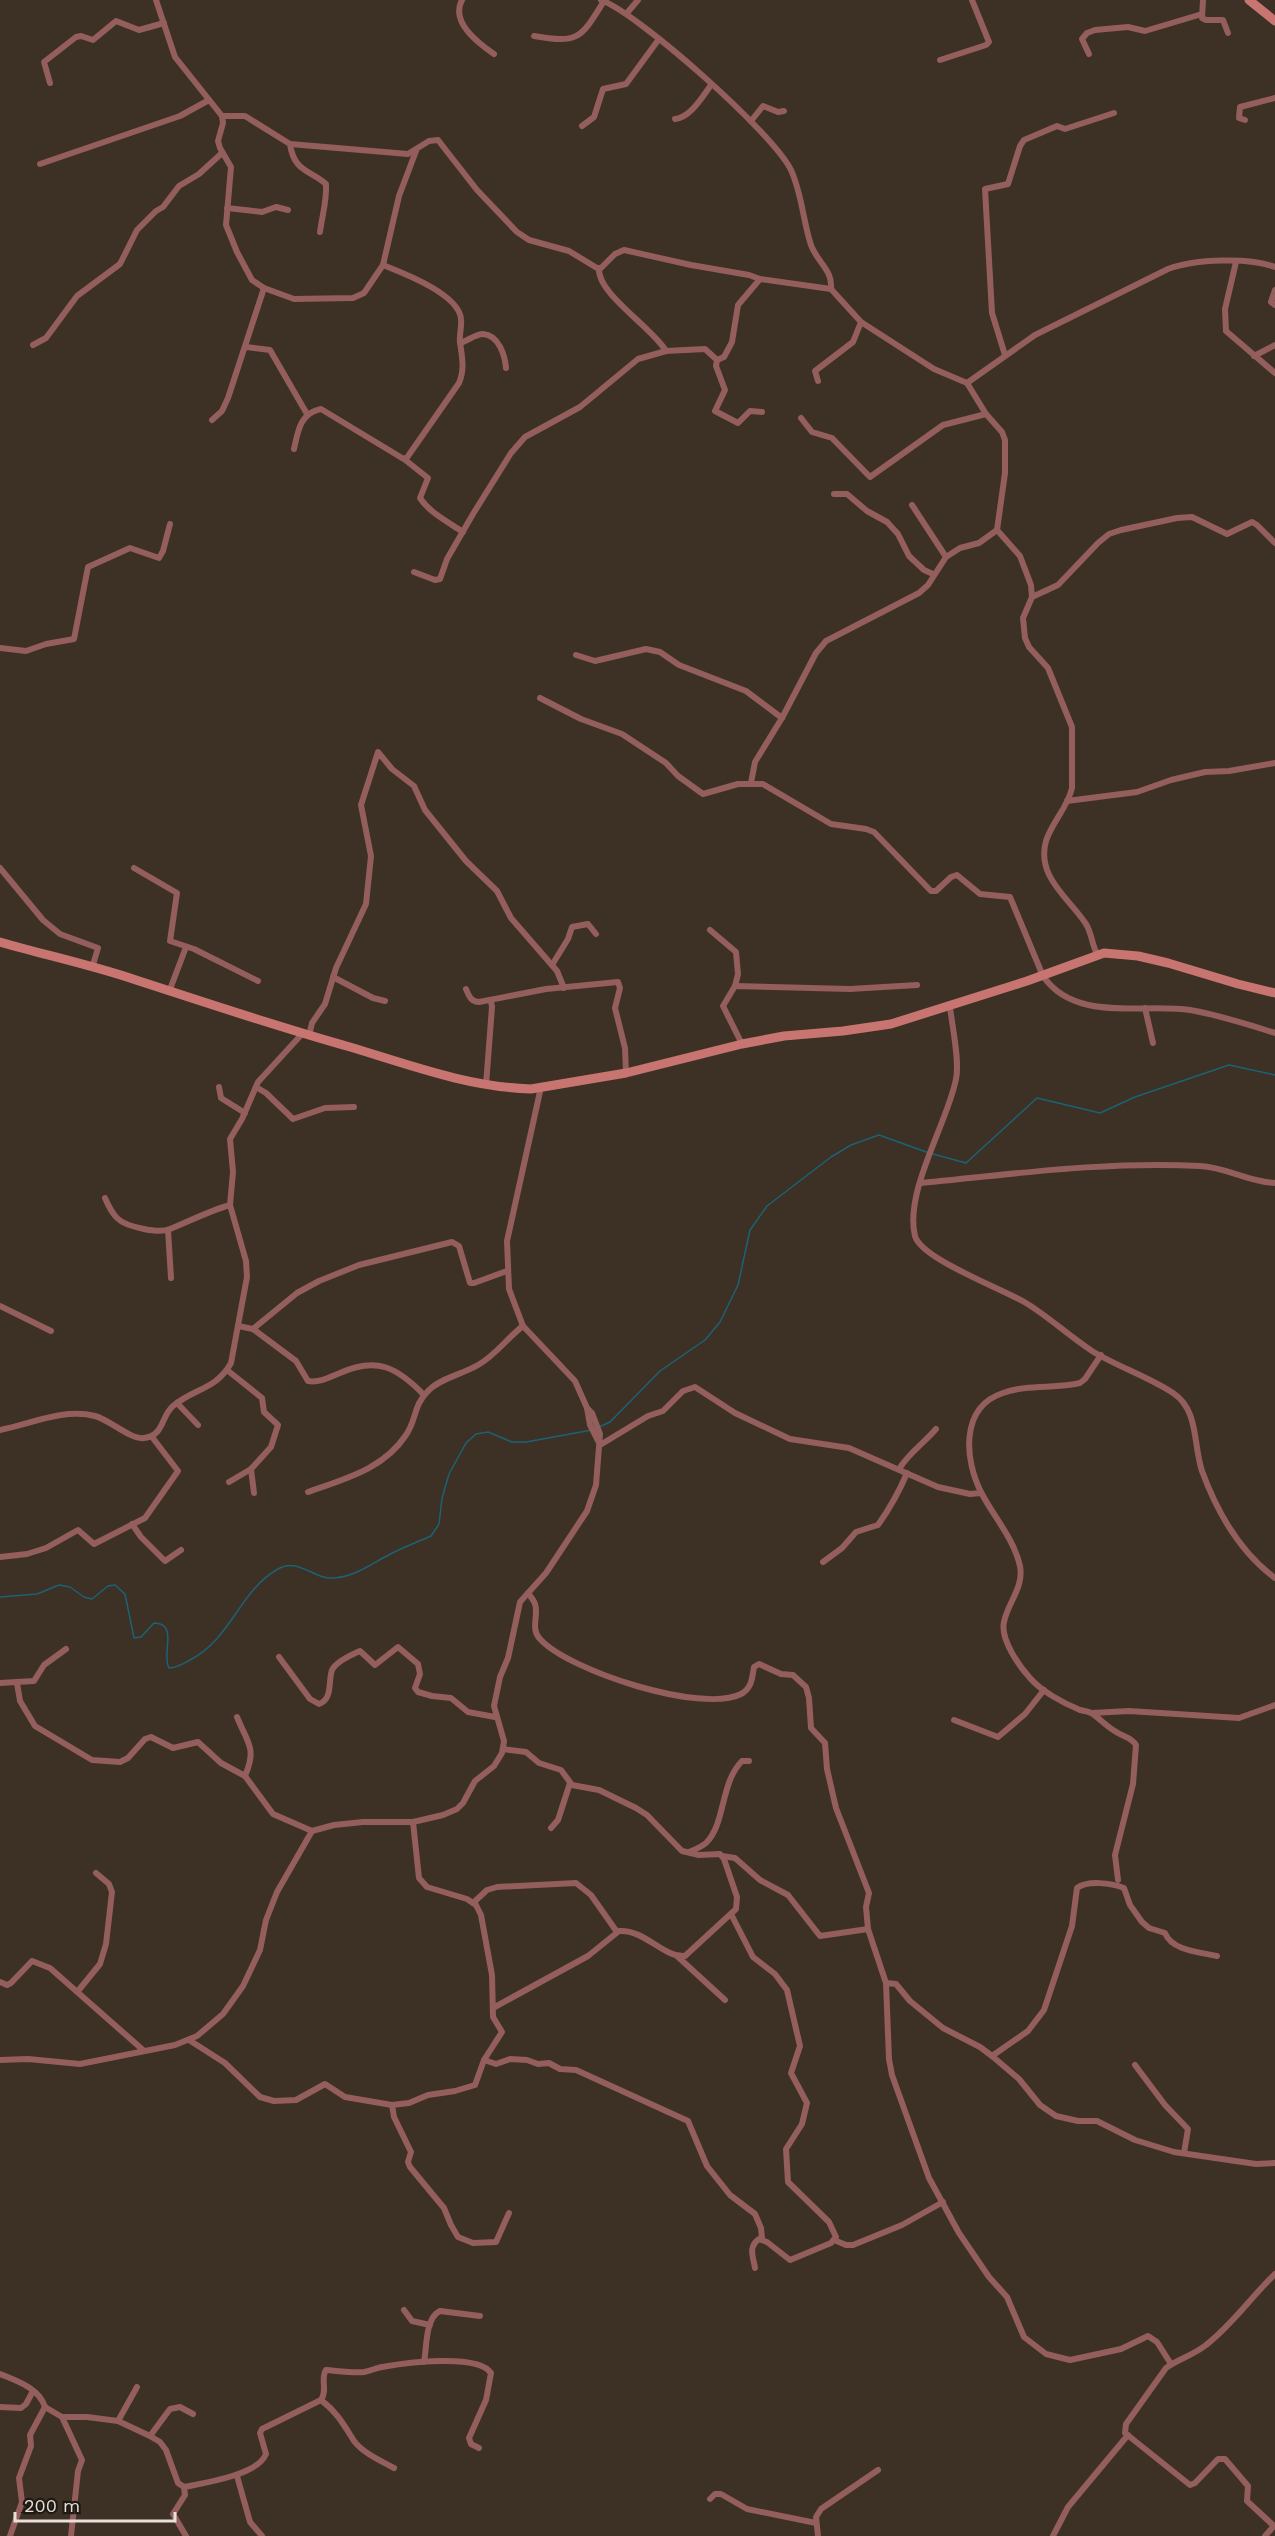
<svg xmlns="http://www.w3.org/2000/svg" width="1275" height="2536" viewBox="0 0 1275 2536" font-family="'Work Sans',sans-serif">
<style>
.lines{fill:none;stroke-linecap:round;stroke-linejoin:round}
.stream{stroke:#1c6277;stroke-width:1.5}
.street{stroke:#935e5b;stroke-width:6}
.secondary{stroke:#c87571;stroke-width:9}
</style>
<rect width="100%" height="100%" fill="#3d3024"/>
<g class="lines">
<!-- stream -->
<g class="stream">
<path d="M 933,1154 L 966,1163 L 1037,1098 L 1100,1113 L 1135,1097 L 1229,1065 L 1275,1075"/>
<path d="M 599,1427 L 610,1422 L 660,1371 L 705,1340 L 720,1322 L 738,1285 L 750,1230 L 767,1206 L 831,1157 L 851,1145 L 879,1135 L 929,1153"/>
<path d="M 0,1597 L 37,1594 L 59,1585 L 70,1587 L 84,1597 L 92,1599 L 108,1586 L 115,1585 L 125,1594 L 134,1638 L 141,1637 L 154,1623 C 179,1623 161,1655 169,1668 C 177,1668 183,1664 190,1660 C 232,1638 239,1591 278,1569 C 299,1557 314,1580 334,1578 C 353,1577 368,1566 385,1557 C 399,1549 415,1543 431,1536 L 439,1524 L 442,1498 L 449,1474 L 466,1443 L 476,1434 L 488,1432 L 512,1442 L 526,1442 L 592,1430"/>
</g>
<!-- street -->
<g class="street">
<path d="M 156,0 L 175,57 L 222,116 L 223,123 L 218,141 L 220,148 L 231,167 L 226,225 L 237,252 L 252,280 L 264,288 L 294,299 L 353,298 L 364,293 L 383,265 C 403,273 459,294 461,319 C 462,327 459,335 460,342 C 462,357 465,369 459,383 L 406,459 L 402,458 L 321,409 C 300,413 298,431 294,449"/>
<path d="M 462,0 C 450,22 478,43 494,54"/>
<path d="M 601,0 C 639,14 773,133 791,170 C 802,194 803,221 811,245 C 817,262 833,270 831,289 L 861,322 L 934,369 L 967,383 L 986,414 L 1002,432 L 1005,440 L 1005,473 L 997,530 L 1020,556 L 1031,585 L 1032,597 L 1023,618 L 1025,638 L 1029,647 L 1048,668 L 1072,727 L 1072,788 C 1068,807 1052,822 1046,841 C 1036,877 1069,898 1086,924 C 1092,934 1092,945 1097,954"/>
<path d="M 1203,0 L 1202,18 L 1206,20 L 1223,20 L 1228,33"/>
<path d="M 627,13 L 638,0"/>
<path d="M 534,36 C 579,44 581,38 604,1"/>
<path d="M 1089,54 L 1082,39 L 1087,33 L 1095,30 L 1128,27 L 1145,31 L 1202,14"/>
<path d="M 940,60 L 986,45 L 989,42 L 972,0"/>
<path d="M 50,83 L 44,62 L 76,37 L 81,36 L 93,40 L 116,21 L 139,30 L 164,23"/>
<path d="M 222,116 L 245,116 L 290,144 L 408,154 L 429,141 L 438,140 L 477,190 L 517,232 L 529,240 L 569,251 L 597,268 L 601,268 L 615,254 L 624,250 L 691,265 L 749,275 L 760,279"/>
<path d="M 675,119 C 691,117 702,97 711,85"/>
<path d="M 1245,120 L 1239,118 L 1240,107 L 1275,98"/>
<path d="M 751,121 L 763,106 L 778,112 L 784,111"/>
<path d="M 582,126 L 594,117 L 603,89 L 626,84 L 659,39"/>
<path d="M 290,144 C 294,172 310,170 326,184 C 327,201 322,216 320,232"/>
<path d="M 40,164 L 180,116 L 209,100"/>
<path d="M 227,208 L 262,212 L 276,207 L 288,210"/>
<path d="M 1236,262 L 1225,309 L 1226,331 L 1275,373"/>
<path d="M 383,265 L 399,196 L 416,151"/>
<path d="M 599,268 C 597,294 652,327 666,351"/>
<path d="M 1275,290 L 1271,302 L 1275,305"/>
<path d="M 460,343 C 467,341 476,334 483,334 C 499,335 505,356 506,368"/>
<path d="M 33,345 L 46,338 L 77,296 L 120,264 L 137,230 L 156,211 L 163,207 L 179,186 L 199,174 L 222,153"/>
<path d="M 246,347 L 270,350 L 307,414"/>
<path d="M 1005,355 L 992,313 L 985,189 L 1008,184 L 1020,146 L 1024,140 L 1057,126 L 1065,129 L 1114,113"/>
<path d="M 1254,356 L 1275,345"/>
<path d="M 717,360 L 716,366 L 725,390 L 715,411 L 738,423 L 750,411 L 762,412"/>
<path d="M 818,381 L 815,371 L 853,342 L 861,322"/>
<path d="M 967,383 L 1035,335 L 1168,269 C 1195,259 1249,257 1275,267"/>
<path d="M 801,418 L 812,432 L 832,438 L 870,477 L 943,425 L 986,414"/>
<path d="M 212,420 L 222,411 L 228,398 L 264,288"/>
<path d="M 404,459 L 428,478 L 420,498 C 430,513 448,522 463,532"/>
<path d="M 834,494 L 847,494 L 867,511 L 887,522 L 898,534 L 909,556 L 924,570 L 933,574"/>
<path d="M 912,505 L 946,557"/>
<path d="M 414,572 L 435,580 L 440,579 L 447,559 L 473,514 L 511,453 L 525,437 L 580,407 L 638,359 L 666,351 L 705,349 L 717,360 L 724,357 L 732,342 L 738,305 L 760,279 L 831,289"/>
<path d="M 1032,597 L 1058,585 L 1098,543 L 1109,534 L 1121,530 L 1177,518 L 1192,517 L 1227,534 L 1252,522 L 1257,525 L 1275,543"/>
<path d="M 0,648 L 26,651 L 46,644 L 74,639 L 88,567 L 130,548 L 159,558 L 163,551 L 170,524"/>
<path d="M 576,655 L 595,661 L 646,649 L 660,652 L 679,665 L 746,691 L 782,718 L 755,762 L 751,783"/>
<path d="M 540,698 L 581,719 L 622,734 L 666,763 L 678,776 L 703,794 L 738,784 L 763,784 L 831,824 L 866,829 L 874,832 L 931,891 L 936,891 L 951,877 L 957,875 L 980,894 L 1010,897 L 1043,976 C 1075,1023 1143,1003 1190,1010 C 1219,1015 1247,1024 1275,1033"/>
<path d="M 782,718 L 816,653 L 826,641 L 919,593 L 928,585 L 946,557 L 960,548 L 979,543 L 997,530"/>
<path d="M 1067,801 L 1137,792 L 1171,780 L 1205,772 L 1229,771 L 1275,763"/>
<path d="M 0,868 L 43,920 L 60,934 L 98,948 L 92,968"/>
<path d="M 134,868 L 177,893 L 170,941 L 194,949 L 258,981"/>
<path d="M 710,930 L 736,952 L 738,974 L 735,986"/>
<path d="M 552,965 L 568,939 L 572,927 L 588,924 L 596,934"/>
<path d="M 333,977 L 373,998 L 385,1001"/>
<path d="M 466,989 C 469,996 471,1002 479,1002 L 546,989 L 618,982 L 620,988 L 615,1008 L 625,1048 L 626,1073"/>
<path d="M 169,992 L 186,947"/>
<path d="M 950,1007 C 952,1025 960,1062 956,1079 C 948,1122 904,1191 915,1236 C 921,1259 1003,1289 1026,1303 C 1049,1317 1069,1336 1092,1351 C 1118,1367 1147,1376 1173,1393 C 1199,1410 1193,1444 1202,1471 C 1217,1512 1240,1552 1275,1578"/>
<path d="M 1145,1008 L 1153,1043"/>
<path d="M 309,1036 L 312,1023 L 325,1004 L 336,968 L 366,904 L 371,856 L 361,805 L 378,752 L 392,769 L 414,786 L 425,810 L 466,861 L 497,891 L 511,918 L 557,971 L 564,988"/>
<path d="M 742,1044 L 723,1006 L 735,986 L 850,989 L 917,985"/>
<path d="M 486,1085 L 492,1007 L 491,1001"/>
<path d="M 219,1087 L 221,1098 L 245,1113"/>
<path d="M 256,1087 L 266,1093 L 293,1119 L 325,1108 L 354,1107"/>
<path d="M 921,1183 C 1014,1174 1106,1161 1200,1166 C 1226,1167 1248,1182 1275,1183"/>
<path d="M 105,1198 C 108,1205 112,1213 117,1218 C 126,1227 159,1234 170,1229 C 190,1221 209,1211 230,1205"/>
<path d="M 168,1230 L 171,1278"/>
<path d="M 0,1306 L 51,1331"/>
<path d="M 238,1326 L 253,1329 L 297,1293 L 319,1281 L 359,1265 L 452,1242 L 459,1246 L 470,1283 L 474,1283 L 507,1271"/>
<path d="M 253,1329 L 296,1361 L 308,1381 C 320,1383 330,1377 340,1373 C 377,1356 398,1368 424,1395"/>
<path d="M 1101,1355 L 1085,1379 L 1080,1383 C 1055,1389 1028,1384 1003,1393 C 960,1407 964,1460 982,1494 C 994,1517 1014,1539 1020,1566 C 1024,1588 1008,1602 1004,1622 C 1000,1639 1019,1666 1030,1678 C 1041,1691 1063,1703 1080,1710 C 1084,1711 1089,1711 1093,1714 C 1101,1720 1108,1728 1118,1733 C 1125,1737 1132,1738 1136,1745 L 1133,1784 L 1115,1855 L 1118,1880"/>
<path d="M 227,1370 L 262,1398 L 264,1412 L 278,1425 L 271,1447 L 251,1469 L 254,1493"/>
<path d="M 177,1403 L 198,1425"/>
<path d="M 587,1408 L 590,1425 L 598,1441"/>
<path d="M 0,1430 C 31,1424 63,1408 95,1416 C 110,1420 131,1440 144,1438 C 164,1436 161,1416 173,1406 C 194,1388 216,1390 231,1363 L 247,1277 L 246,1261 L 230,1205 L 233,1172 L 230,1139 L 242,1119 L 258,1082 L 302,1034"/>
<path d="M 600,1445 L 648,1416 L 663,1411 L 683,1391 L 695,1387 L 735,1413 L 790,1439 L 849,1448 L 938,1487 L 970,1494 L 981,1493"/>
<path d="M 899,1469 C 909,1453 923,1444 936,1429"/>
<path d="M 229,1482 L 251,1469"/>
<path d="M 308,1492 C 344,1479 384,1469 406,1435 C 417,1419 413,1405 429,1390 C 441,1378 463,1374 478,1365 C 496,1355 507,1338 523,1326"/>
<path d="M 132,1524 L 141,1537 L 165,1561 L 181,1550"/>
<path d="M 0,1557 L 27,1554 L 46,1548 L 78,1530 L 94,1544 L 145,1518 L 178,1471 L 152,1437"/>
<path d="M 823,1562 L 842,1548 L 856,1532 L 878,1525 C 890,1508 899,1492 907,1473"/>
<path d="M 528,1593 C 530,1596 534,1600 535,1604 C 539,1615 530,1629 540,1639 C 569,1671 702,1714 741,1694 C 752,1688 752,1678 754,1667 L 759,1664 L 781,1674 L 793,1675 L 806,1687 L 809,1698 L 811,1728 L 825,1743 L 827,1769 L 836,1808 L 869,1893 L 866,1907 L 868,1929 L 886,1983 L 889,2059 L 892,2075 L 929,2178 L 959,2233 L 989,2277 L 1007,2297 L 1024,2337 L 1046,2354 L 1070,2360 L 1121,2349 L 1148,2336 L 1157,2342 L 1171,2364"/>
<path d="M 279,1657 L 310,1699 L 319,1704 C 333,1699 328,1681 332,1670 C 336,1662 353,1654 360,1651 L 375,1665 L 398,1647 L 418,1664 L 420,1674 L 415,1688 L 418,1692 L 432,1696 L 451,1698 L 468,1712 L 495,1717"/>
<path d="M 0,1683 L 34,1681 L 44,1665 L 66,1649"/>
<path d="M 17,1683 L 20,1701 L 35,1726 L 92,1760 L 120,1762 L 128,1758 L 145,1739 L 151,1737 L 173,1748 L 198,1742 L 221,1763 L 245,1776 L 273,1814 L 312,1831"/>
<path d="M 1092,1713 L 1129,1711 L 1239,1718 L 1275,1705"/>
<path d="M 237,1717 C 248,1744 257,1748 245,1776"/>
<path d="M 954,1720 L 998,1737 L 1025,1714 L 1044,1690"/>
<path d="M 551,1828 L 558,1820 L 570,1783"/>
<path d="M 689,1852 C 694,1850 701,1847 706,1843 C 726,1823 720,1783 742,1761 L 749,1761"/>
<path d="M 722,1856 L 735,1858 L 760,1880 L 788,1895 L 820,1936 L 868,1929"/>
<path d="M 473,1903 L 487,1890 L 497,1887 L 576,1883 L 591,1895 L 617,1932"/>
<path d="M 731,1914 L 753,1957 L 775,1974 L 787,1990 L 800,2046 L 791,2073 L 807,2103 L 802,2124 L 786,2149 L 788,2182 L 829,2222 L 836,2237 L 831,2243 L 790,2260 L 767,2242 L 759,2239 C 748,2247 753,2256 755,2268"/>
<path d="M 677,1956 L 725,2000"/>
<path d="M 0,1982 L 7,1985 L 11,1983 L 32,1961 L 50,1968 L 143,2050"/>
<path d="M 886,1983 L 896,1984 L 910,2001 L 943,2028 L 980,2047 L 992,2056 L 1019,2079 L 1040,2105 L 1056,2116 L 1078,2121 L 1097,2121 L 1135,2140 L 1174,2152 L 1256,2164 L 1275,2163"/>
<path d="M 78,1991 L 100,1964 L 106,1944 L 112,1892 L 109,1884 L 96,1873"/>
<path d="M 493,2008 L 588,1956 L 619,1931 C 644,1929 664,1958 685,1956 L 736,1909 L 737,1897 L 724,1859 L 720,1854 L 699,1855 L 682,1851 L 647,1815 L 636,1808 L 599,1790 L 572,1785 L 561,1770 L 539,1763 L 526,1752 L 503,1749"/>
<path d="M 189,2040 L 225,2063 L 260,2097 L 274,2101 L 296,2100 L 325,2084 L 345,2097 L 392,2105 L 409,2103 L 428,2095 L 455,2091 L 475,2085 L 484,2060 L 502,2032 L 493,2017 L 492,1975 L 481,1915 L 476,1905 L 467,1899 L 427,1887 L 419,1878 L 413,1822"/>
<path d="M 992,2056 L 1028,2031 L 1044,2010 L 1072,1926 L 1077,1888 C 1088,1880 1111,1883 1124,1888 L 1130,1905 L 1142,1922 L 1149,1928 L 1165,1933 C 1172,1951 1200,1952 1217,1956"/>
<path d="M 0,2060 L 28,2059 L 80,2064 L 175,2045 L 197,2036 L 223,2014 L 243,1986 L 260,1950 L 266,1920 L 277,1892 L 312,1831 L 334,1825 L 363,1822 L 413,1822 L 443,1815 L 457,1809 L 463,1803 L 475,1781 L 494,1766 L 502,1753 L 504,1741 L 494,1706 L 500,1677 L 508,1658 L 520,1602 L 546,1573 L 587,1511 L 596,1485 L 600,1434 L 592,1413 L 587,1408 L 575,1381 L 523,1326 L 509,1289 L 507,1241 L 541,1087"/>
<path d="M 484,2060 L 496,2064 L 510,2059 L 527,2060 L 538,2064 L 549,2063 L 560,2069 L 576,2070 L 688,2121 L 707,2166 L 730,2195 L 755,2214 L 761,2228 L 762,2238"/>
<path d="M 1135,2065 L 1165,2105 L 1188,2129 L 1184,2153"/>
<path d="M 392,2105 L 394,2117 L 411,2152 L 408,2162 L 410,2167 L 444,2208 L 451,2225 L 458,2237 L 473,2243 L 496,2242 L 509,2213"/>
<path d="M 834,2240 L 846,2245 L 853,2245 L 902,2225 L 943,2202"/>
<path d="M 404,2310 L 412,2321 L 430,2325"/>
<path d="M 424,2362 C 427,2347 425,2318 440,2311 L 480,2316"/>
<path d="M 0,2374 C 17,2381 39,2388 45,2407 L 62,2417 L 87,2417 L 118,2421 L 150,2436 L 160,2442 L 166,2450 L 178,2483 L 184,2487 C 204,2483 258,2475 266,2454 L 260,2433 L 262,2429 L 321,2400 C 328,2390 320,2379 326,2370 C 339,2371 352,2373 364,2372 C 370,2371 376,2368 382,2367 C 404,2363 478,2353 491,2373 L 486,2400 L 469,2438 L 471,2444 L 479,2448"/>
<path d="M 321,2400 C 337,2412 344,2425 354,2441 C 363,2453 381,2461 394,2468"/>
<path d="M 0,2407 L 21,2408 L 26,2404 L 33,2391"/>
<path d="M 62,2417 L 82,2460 L 78,2471 L 71,2536"/>
<path d="M 118,2421 L 137,2387"/>
<path d="M 150,2436 L 170,2409 L 180,2407 L 193,2414"/>
<path d="M 237,2476 L 250,2522 L 262,2536"/>
<path d="M 184,2487 L 185,2495 L 173,2514 L 186,2536"/>
<path d="M 710,2499 L 715,2494 L 721,2494 L 747,2509 L 816,2523"/>
<path d="M 10,2536 L 22,2502 L 19,2478 L 31,2446 L 30,2435 L 45,2407"/>
<path d="M 818,2536 L 816,2517 L 821,2509 L 878,2470"/>
<path d="M 1053,2536 L 1068,2507 L 1128,2435"/>
<path d="M 1265,2536 L 1274,2526 L 1247,2501 L 1248,2486 L 1225,2459 L 1218,2459 L 1195,2483 L 1190,2485 L 1125,2433 L 1126,2424 L 1166,2368 C 1176,2360 1194,2355 1206,2345 C 1232,2325 1251,2297 1275,2274"/>
</g>
<!-- secondary -->
<g class="secondary">
<path d="M 1249,0 L 1275,21"/>
<path d="M 0,942 C 45,955 92,965 136,980 C 207,1003 278,1027 350,1047 C 410,1065 468,1087 531,1089 L 626,1073 L 742,1044 L 784,1036 L 843,1031 L 891,1024 L 1027,981 L 1104,953 L 1138,956 L 1168,963 L 1238,984 L 1275,993"/>
</g>
</g>
<!-- scale -->
<path d="M15 2512v9h160v-9" fill="none" stroke="#e8dfd8" stroke-width="3"/>
<text x="24" y="2512" font-size="18" fill="#e8dfd8" stroke="#1f1914" stroke-width="4.5" paint-order="stroke">200 m</text>
</svg>
